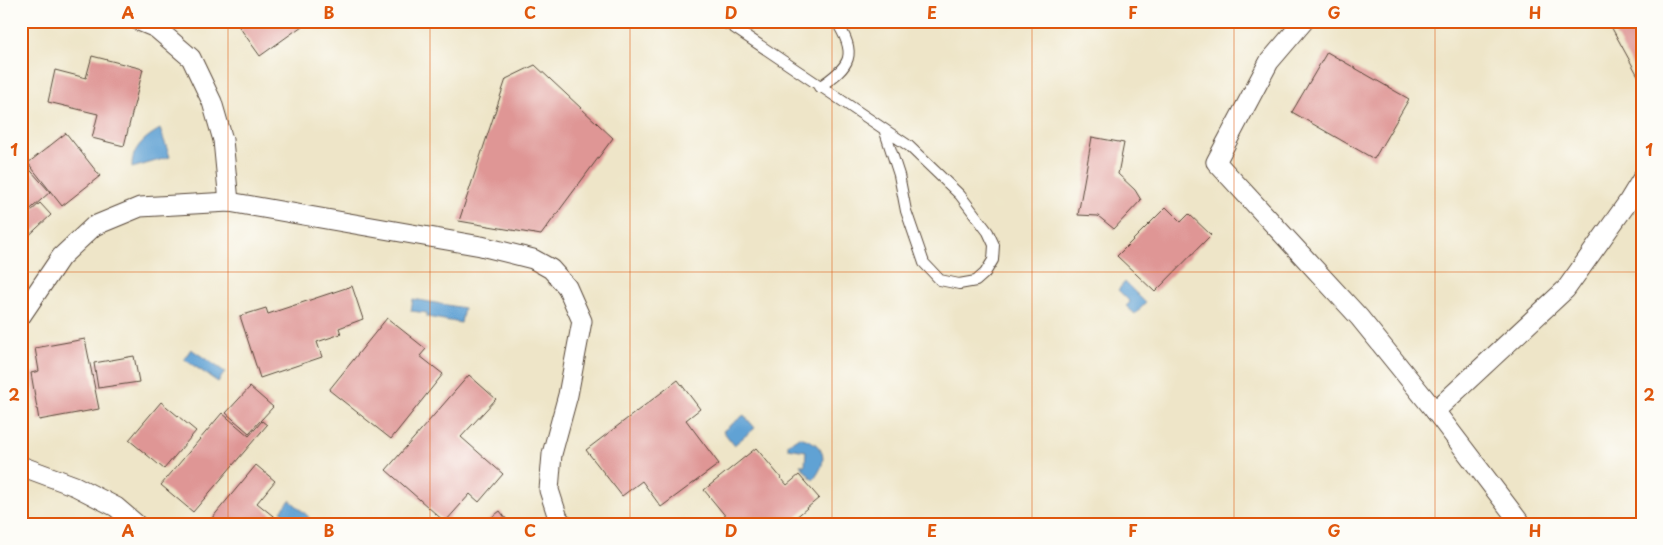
<svg xmlns="http://www.w3.org/2000/svg" width="1663" height="545" viewBox="0 0 1663 545" font-family="'Playpen Sans',sans-serif">
<style>
.water{fill:#60a2d4;stroke:#4e6679}
.building{fill:#df9695}
.lines{fill:none;stroke-linecap:round;stroke-linejoin:round}
.service-casing{stroke:#564638;stroke-width:12}
.minor-casing{stroke:#564638;stroke-width:21}
.service{stroke:#fff;stroke-width:10}
.minor{stroke:#fff;stroke-width:19}
.grid{fill:none;stroke:#df570d;stroke-width:1;stroke-opacity:0.55}
.neatline{fill:none;stroke:#df570d;stroke-width:2}
.grid-label{font-size:16px;text-anchor:middle;font-weight:bold;fill:#df570d}
</style>
<rect width="100%" height="100%" fill="#fdfcf7"/>
<filter id="ink" filterUnits="userSpaceOnUse"><feTurbulence type="fractalNoise" baseFrequency=".02" numOctaves="2"/><feDisplacementMap in="SourceGraphic" scale="10" xChannelSelector="R" yChannelSelector="G"/><feConvolveMatrix kernelMatrix="1 2 1 2 8 2 1 2 1" color-interpolation-filters="sRGB"/></filter>
<filter id="wash" filterUnits="userSpaceOnUse"><feTurbulence type="fractalNoise" baseFrequency=".0096" numOctaves="4" result="noise"/><feDisplacementMap in="SourceGraphic" scale="20" xChannelSelector="R" yChannelSelector="G"/><feGaussianBlur stdDeviation="1.12" result="paint"/><feColorMatrix in="noise" values="0 0 0 0 0 0 0 0 0 0 0 0 0 0 0 0 0 1.4 0 .05"/><feComposite in="paint" operator="in"/></filter>
<g filter="url(#wash)">
<rect width="100%" height="100%" fill="#eee5c8"/>
<!-- water -->
<g class="water">
<path d="M 160,129 L 170,157 L 132,168 C 131,149 144,138 160,129 Z"/>
<path d="M 1125,282 L 1146,303 L 1135,314 L 1126,306 L 1130,302 L 1118,290 Z"/>
<path d="M 413,299 L 464,308 L 461,323 L 427,317 L 427,313 L 411,311 Z"/>
<path d="M 191,349 L 225,372 L 218,382 L 184,359 Z"/>
<path d="M 744,415 L 755,428 L 734,445 L 723,431 Z"/>
<path d="M 799,437 C 825,443 830,460 813,480 L 800,465 L 805,465 L 806,451 L 788,448 L 788,444 Z"/>
<path d="M 290,500 L 309,517 L 304,524 L 296,524 L 281,511 Z"/>
</g>
<g id="blocks">
<!-- building -->
<g class="building">
<path d="M 235,21 L 275,21 L 277,25 L 283,21 L 309,21 L 260,56 Z"/>
<path d="M 1608,21 L 1642,21 L 1642,83 Z"/>
<path d="M 1327,52 L 1409,99 L 1374,159 L 1292,112 Z"/>
<path d="M 92,56 L 143,69 L 124,146 L 92,138 L 98,114 L 48,102 L 55,70 L 86,78 Z"/>
<path d="M 535,65 L 613,138 L 541,235 L 459,221 L 506,79 Z"/>
<path d="M 66,133 L 100,176 L 62,206 L 28,163 Z"/>
<path d="M 1092,137 L 1124,143 L 1118,174 L 1135,190 L 1141,200 L 1114,229 L 1098,216 L 1078,215 Z"/>
<path d="M 23,162 L 50,192 L 25,214 L 21,210 L 21,164 Z"/>
<path d="M 40,203 L 51,215 L 22,242 L 21,220 Z"/>
<path d="M 1166,207 L 1181,222 L 1189,214 L 1211,235 L 1155,292 L 1117,256 Z"/>
<path d="M 352,286 L 363,319 L 339,328 L 341,334 L 317,342 L 322,357 L 260,378 L 240,316 L 266,308 L 268,314 Z"/>
<path d="M 387,318 L 426,349 L 420,356 L 443,374 L 391,439 L 329,390 Z"/>
<path d="M 85,339 L 99,409 L 39,420 L 31,373 L 39,371 L 35,348 Z"/>
<path d="M 134,356 L 139,382 L 98,388 L 94,363 Z"/>
<path d="M 469,375 L 496,399 L 461,437 L 503,474 L 479,502 L 470,494 L 445,522 L 386,470 Z"/>
<path d="M 678,380 L 700,409 L 686,420 L 719,464 L 661,507 L 642,481 L 622,496 L 586,450 Z"/>
<path d="M 250,387 L 273,407 L 249,433 L 226,413 Z"/>
<path d="M 161,402 L 196,431 L 164,469 L 129,440 Z"/>
<path d="M 222,413 L 249,436 L 262,421 L 267,425 L 193,512 L 161,485 Z"/>
<path d="M 756,448 L 787,485 L 799,475 L 819,498 L 788,524 L 732,524 L 704,490 Z"/>
<path d="M 256,465 L 275,481 L 257,503 L 283,524 L 207,524 Z"/>
<path d="M 500,511 L 510,524 L 483,524 Z"/>
</g>
</g>
</g>
<g filter="url(#ink)">
<use href="#blocks" fill-opacity="0" stroke="#564638" stroke-width="1"/>
<g class="lines">
<!-- service casing -->
<g class="service-casing">
<g id="service">
<path d="M 724,21 L 909,146 L 960,195 L 988,232 L 994,245 L 993,260 L 985,273 L 976,281 L 959,284 L 940,280 L 924,263 L 906,211 L 899,175 L 885,132"/>
<path d="M 727,24 C 736,25 748,29 755,21"/>
<path d="M 819,87 C 851,66 858,55 836,21"/>
</g>
</g>
<!-- minor casing -->
<g class="minor-casing">
<g id="minor">
<path d="M 139,21 L 156,28 L 191,58 L 212,102 L 223,140 L 229,202"/>
<path d="M 1304,21 L 1269,62 L 1216,162 L 1359,317 L 1435,411 L 1521,524"/>
<path d="M 21,316 L 61,257 L 94,226 L 140,207 L 229,202 L 481,246 L 533,259 L 551,269 L 567,287 L 582,321 L 568,395 L 552,454 L 549,490 L 558,518 L 563,524"/>
<path d="M 1435,411 L 1566,289 L 1628,202 L 1642,179"/>
<path d="M 21,466 L 75,486 L 116,507 L 136,524"/>
</g>
</g>
<!-- service -->
<use href="#service" class="service"/>
<!-- minor -->
<use href="#minor" class="minor"/>
</g>
</g>
<!-- grid -->
<path class="grid" d="M 228,21 L 228,524M 430,21 L 430,524M 630,21 L 630,524M 832,21 L 832,524M 1032,21 L 1032,524M 1234,21 L 1234,524M 1435,21 L 1435,524M 21,272 L 1642,272"/>
<!-- margin -->
<rect width="1663" height="545" fill="none" stroke="#fdfcf7" stroke-width="55"/>
<rect x="28" y="28" width="1608" height="490" class="neatline"/>
<g class="grid-label">
<text x="128" y="19">A</text>
<text x="329" y="19">B</text>
<text x="530" y="19">C</text>
<text x="731" y="19">D</text>
<text x="932" y="19">E</text>
<text x="1133" y="19">F</text>
<text x="1334" y="19">G</text>
<text x="1535" y="19">H</text>
<text x="14" y="156">1</text>
<text x="1649" y="156">1</text>
<text x="14" y="401">2</text>
<text x="1649" y="401">2</text>
<text x="128" y="537">A</text>
<text x="329" y="537">B</text>
<text x="530" y="537">C</text>
<text x="731" y="537">D</text>
<text x="932" y="537">E</text>
<text x="1133" y="537">F</text>
<text x="1334" y="537">G</text>
<text x="1535" y="537">H</text>
</g>
</svg>
